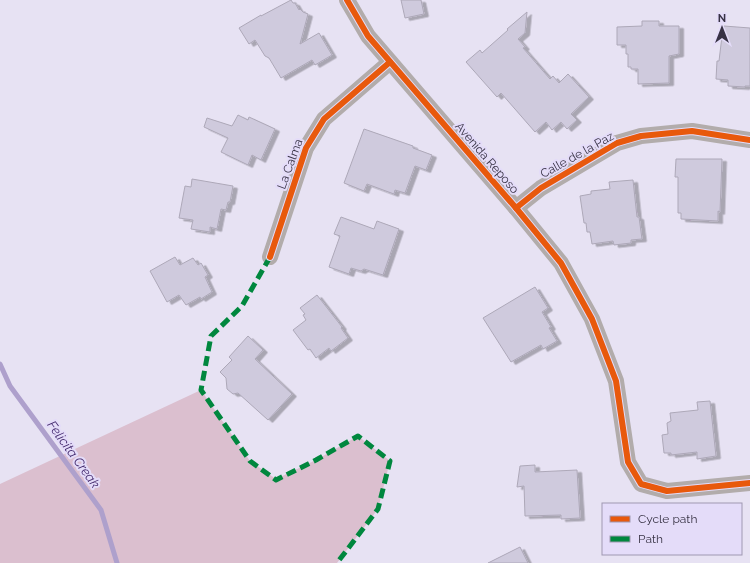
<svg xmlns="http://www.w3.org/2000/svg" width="750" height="563" viewBox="0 0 750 563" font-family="Raleway,sans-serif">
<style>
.green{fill:#dbbfcf}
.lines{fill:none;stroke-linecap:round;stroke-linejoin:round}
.stream{stroke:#aea0cc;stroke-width:5}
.building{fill:#cfcadd;stroke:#ada8b8;filter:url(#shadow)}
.street{stroke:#b2acab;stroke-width:16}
.quiet{stroke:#00873e;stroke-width:5;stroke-dasharray:10 5;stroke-linecap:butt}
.cycleway-casing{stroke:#e4dcf9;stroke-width:8}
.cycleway{stroke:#e8590c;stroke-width:6}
.labels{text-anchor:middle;stroke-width:4;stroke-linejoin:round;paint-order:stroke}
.street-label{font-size:12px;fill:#373244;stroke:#e4dcf9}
.water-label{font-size:13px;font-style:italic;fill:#43296d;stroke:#e4dcf9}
</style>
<defs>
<filter id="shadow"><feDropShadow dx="4.5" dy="2.5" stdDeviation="0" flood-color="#0004"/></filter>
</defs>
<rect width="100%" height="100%" fill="#e7e2f3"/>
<!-- green -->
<path class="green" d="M 201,390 L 250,461 L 276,479 L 316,460 L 358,436 L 390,461 L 378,509 L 337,563 L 0,563 L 0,484 Z"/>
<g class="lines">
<!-- stream -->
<path class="stream" d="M 0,364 L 10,386 L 101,510 L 117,563"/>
</g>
<!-- building -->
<g class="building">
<path d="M 291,0 L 293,3 L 295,3 L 299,10 L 300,9 L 303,12 L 308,14 L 300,44 L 319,33 L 332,55 L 315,65 L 312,60 L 281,78 L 269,58 L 265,56 L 255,40 L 249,44 L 239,28 L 261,15 L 261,16 Z"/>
<path d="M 401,0 L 421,0 L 424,14 L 405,18 Z"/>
<path d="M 527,12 L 525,33 L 518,39 L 525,47 L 523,48 L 550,79 L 553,76 L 559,83 L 568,74 L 589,97 L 571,114 L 577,120 L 567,129 L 561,122 L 552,130 L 546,122 L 535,132 L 501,93 L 497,97 L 466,62 L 480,50 L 482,53 L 508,30 L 507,29 Z"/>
<path d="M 642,21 L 659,21 L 659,26 L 679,26 L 679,54 L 669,56 L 669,83 L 638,84 L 638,69 L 631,69 L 631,67 L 628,67 L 628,54 L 626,54 L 626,45 L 617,45 L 617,27 L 642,26 Z"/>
<path d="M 724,26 L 750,28 L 750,86 L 745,86 L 745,87 L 728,86 L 728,80 L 716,79 L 717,61 L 719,61 L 722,36 L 723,36 Z"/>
<path d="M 238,115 L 248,120 L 249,117 L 275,129 L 261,160 L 252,155 L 248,165 L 221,152 L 228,138 L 204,127 L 207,118 L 232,126 Z"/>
<path d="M 364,129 L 413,146 L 413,148 L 432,155 L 426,170 L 415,166 L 405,193 L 395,190 L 394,194 L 367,184 L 364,191 L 344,183 Z"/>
<path d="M 676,159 L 722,159 L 720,212 L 718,211 L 718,221 L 681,219 L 681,213 L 678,213 L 678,177 L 675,177 Z"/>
<path d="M 192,179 L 233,186 L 230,202 L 228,202 L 226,210 L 221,209 L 217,229 L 210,227 L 210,232 L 191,229 L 193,220 L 179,218 L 185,186 L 191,187 Z"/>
<path d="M 633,180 L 637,217 L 639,217 L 642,239 L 631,240 L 631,243 L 614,245 L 613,241 L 592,244 L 590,232 L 587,232 L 586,223 L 584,223 L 580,196 L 591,194 L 591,191 L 610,189 L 609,182 Z"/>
<path d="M 341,217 L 374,229 L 377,221 L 399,229 L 383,275 L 364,269 L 361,271 L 351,268 L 349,274 L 329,267 L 340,236 L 334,234 Z"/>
<path d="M 175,257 L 180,265 L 193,258 L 198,265 L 201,263 L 208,275 L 205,277 L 212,292 L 201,299 L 200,297 L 186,305 L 179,295 L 167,302 L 150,271 Z"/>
<path d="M 535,287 L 548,308 L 542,312 L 551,327 L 549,328 L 557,341 L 543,349 L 541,345 L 511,362 L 483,318 Z"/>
<path d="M 317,295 L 342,327 L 341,328 L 348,338 L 331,351 L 329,348 L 316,358 L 310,349 L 308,350 L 293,330 L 306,320 L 303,315 L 305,314 L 300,308 Z"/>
<path d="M 248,336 L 263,350 L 255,359 L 292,394 L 268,420 L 238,393 L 233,394 L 227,389 L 226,378 L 220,372 L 232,360 L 229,357 Z"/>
<path d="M 710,401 L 716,456 L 697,459 L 697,452 L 671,455 L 671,453 L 664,453 L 662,435 L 668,434 L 667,423 L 671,421 L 670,413 L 698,410 L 697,402 Z"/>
<path d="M 535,465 L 535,472 L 577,470 L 580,518 L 561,519 L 561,515 L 525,516 L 524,486 L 517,487 L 520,466 Z"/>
<path d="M 520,547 L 528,563 L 488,563 Z"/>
</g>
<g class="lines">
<!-- street -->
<g class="street">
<path d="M 347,0 L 368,36 L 516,208 L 561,263 L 592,319 L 616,381 L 628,462 L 641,484 L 667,491 L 750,483"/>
<path d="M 516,208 L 541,188 L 617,143 L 641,136 L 692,131 L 750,140"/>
<path d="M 270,257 L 306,148 L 324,119 L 390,62"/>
</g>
<!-- quiet -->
<path class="quiet" d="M 270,257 L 242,306 L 211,336 L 201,390 L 250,461 L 276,480 L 316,460 L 358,436 L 390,461 L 378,509 L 337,563"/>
<!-- cycleway casing -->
<g class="cycleway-casing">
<g id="cycleway">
<path d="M 347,0 L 368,36 L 516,208 L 561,263 L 592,319 L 616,381 L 628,462 L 641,484 L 667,491 L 750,483"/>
<path d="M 516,208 L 541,188 L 617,143 L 641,136 L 692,131 L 750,140"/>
<path d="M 270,257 L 306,148 L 324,119 L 390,62"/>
</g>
</g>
<!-- cycleway -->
<use href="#cycleway" class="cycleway"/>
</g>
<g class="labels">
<!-- street labels -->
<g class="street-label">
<text transform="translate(577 155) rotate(-29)" y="4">Calle de la Paz</text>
<text transform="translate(487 158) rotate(49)" y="4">Avenida Reposo</text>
<text transform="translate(290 164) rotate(-70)" y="4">La Calma</text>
</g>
<!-- water labels -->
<g class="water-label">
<text transform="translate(74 454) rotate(54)" y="5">Felicita Creak</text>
</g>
</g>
<!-- legend -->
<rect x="602" y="503" width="140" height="52" fill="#e4dcf9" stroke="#9f98b1"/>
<rect x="610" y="516" width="20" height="6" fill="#e8590c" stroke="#9f98b1"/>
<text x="638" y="523" font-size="12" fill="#373244">Cycle path</text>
<rect x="610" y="536" width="20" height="6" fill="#00873e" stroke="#9f98b1"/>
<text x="638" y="543" font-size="12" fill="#373244">Path</text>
<!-- north arrow -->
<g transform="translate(722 28)" stroke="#e4dcf9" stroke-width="3" paint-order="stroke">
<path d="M0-3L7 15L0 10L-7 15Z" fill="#373244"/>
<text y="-6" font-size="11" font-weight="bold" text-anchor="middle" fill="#373244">N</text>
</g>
</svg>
